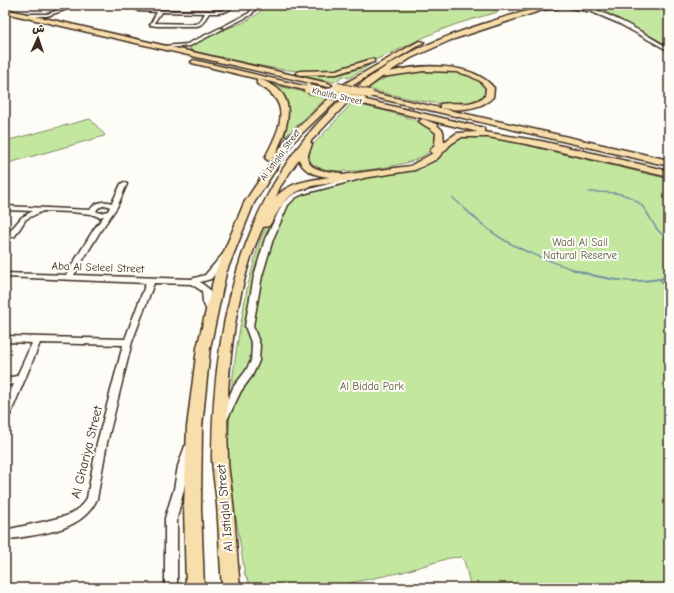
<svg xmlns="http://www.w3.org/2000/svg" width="674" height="593" viewBox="0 0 674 593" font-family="'Comic Neue','Playpen Sans Arabic',sans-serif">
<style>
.green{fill:#c4e7a0;stroke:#80885f}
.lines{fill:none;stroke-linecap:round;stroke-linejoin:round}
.stream-far1{stroke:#7092a0;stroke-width:1.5}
.stream{stroke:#7092a0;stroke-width:2}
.minor-casing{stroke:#3b2a1e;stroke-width:3}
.tertiary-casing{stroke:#3b2a1e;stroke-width:3}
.primary-casing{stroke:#3b2a1e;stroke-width:3}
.minor{fill:#fdfcf7;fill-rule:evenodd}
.tertiary{fill:#fdfcf7;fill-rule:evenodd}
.primary{fill:#f8deab;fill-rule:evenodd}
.primary-bridge-casing{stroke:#3b2a1e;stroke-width:10;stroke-linecap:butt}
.primary-bridge{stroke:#f8deab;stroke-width:8}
.labels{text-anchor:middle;stroke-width:4;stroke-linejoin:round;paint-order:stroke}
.far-street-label{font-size:9px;fill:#3b2a1e;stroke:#fdfcf7}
.park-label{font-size:11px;fill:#5d593e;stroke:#fdfcf7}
.street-label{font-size:11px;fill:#3b2a1e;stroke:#fdfcf7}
.near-street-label{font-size:13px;fill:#3b2a1e;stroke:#fdfcf7}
</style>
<rect width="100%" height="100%" fill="#fdfcf7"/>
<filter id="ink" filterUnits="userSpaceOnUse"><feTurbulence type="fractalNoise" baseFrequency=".025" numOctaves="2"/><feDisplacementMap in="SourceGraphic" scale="8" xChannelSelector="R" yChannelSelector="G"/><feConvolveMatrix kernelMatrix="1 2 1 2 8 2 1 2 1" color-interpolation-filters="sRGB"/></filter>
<g filter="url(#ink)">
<!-- green -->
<g class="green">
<path d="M 264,5 L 518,5 L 512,5 L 496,10 L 498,12 C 480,17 461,22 443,29 C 411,42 378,63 344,69 C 297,78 238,61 191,51 L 190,47 C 199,41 210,35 220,31 C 233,26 258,20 264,5 Z"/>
<path d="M 581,5 L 669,5 L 669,46 L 606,12 Z"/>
<path d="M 370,65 L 349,78 L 343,76 L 334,82 L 295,75 L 338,75 Z"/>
<path d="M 414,71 C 435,71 474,68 487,88 C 486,91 485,95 483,97 C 466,116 391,94 368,89 C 382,77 396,74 414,71 Z"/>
<path d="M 269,84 L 327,97 L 285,137 C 289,109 294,102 269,84 Z"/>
<path d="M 352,103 C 381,110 409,115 435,130 C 436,134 438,139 436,143 C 433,151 423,156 415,160 C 398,167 294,187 311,147 Z"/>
<path d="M 90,119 L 105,135 L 104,136 L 5,164 L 5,141 Z"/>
<path d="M 484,135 L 669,179 L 669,588 L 471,588 L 464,560 L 461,557 L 449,558 L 403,572 L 326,588 L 252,588 L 245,575 L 236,517 L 230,510 L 227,462 L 232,383 L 237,345 L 247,289 L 256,254 L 261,238 L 281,199 L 300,187 L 406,170 L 446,148 L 459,136 Z"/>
</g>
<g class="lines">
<!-- stream-far1 -->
<g class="stream-far1">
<path d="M 589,192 C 609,192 633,191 646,211 C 653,222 656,232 669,239"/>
<path d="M 453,198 C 470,213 486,230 506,241 C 527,254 552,261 574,270"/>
</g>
<!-- stream -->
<g class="stream">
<path d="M 572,269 C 604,280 635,285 669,277"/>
<path d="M 660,279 L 669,294"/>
</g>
<!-- minor casing -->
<g class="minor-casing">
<g id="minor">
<path d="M 140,5 L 144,5 L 141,9 L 144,10 L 220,11 L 227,9 L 230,5 L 234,5 C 227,14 220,13 209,13 L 202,24 L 197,26 L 157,26 L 150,25 L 157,12 L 138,11 ZM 161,12 L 205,13 L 200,22 L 196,24 L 154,23 Z"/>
<path d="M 255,5 L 259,5 L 251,15 L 225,28 L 222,27 L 249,13 Z"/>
<path d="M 563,5 C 600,5 636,29 669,48 L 669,51 L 618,23 L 592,12 L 565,7 L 537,11 L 535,10 Z"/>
<path d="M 220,28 L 223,29 L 190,46 L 164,48 L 162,47 L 164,46 L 187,44 Z"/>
<path d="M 362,175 L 365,177 L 364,178 L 303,194 L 295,198 L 288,205 L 273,239 L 262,276 L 253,326 L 260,345 L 259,361 L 252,376 L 241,391 L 226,422 L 223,423 L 220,422 L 218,419 L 234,386 L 245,372 L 251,361 L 252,345 L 245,326 L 254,276 L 265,239 L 283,203 L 291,196 L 299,192 Z"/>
<path d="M 124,182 L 127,184 L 117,207 L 101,230 L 74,275 L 191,279 L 205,275 L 222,255 L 225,255 L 229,257 L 211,279 L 200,282 L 210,290 L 211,302 L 214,309 L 210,312 L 207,311 L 203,302 L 202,291 L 191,284 L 154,283 L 132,342 L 107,443 L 97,499 C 82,533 37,534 5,540 L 5,530 L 42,522 L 66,516 L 77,510 L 85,501 L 87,498 L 97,443 L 123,345 L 40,343 L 10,415 L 8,418 L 5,419 L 5,404 L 14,384 L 5,386 L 5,378 L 17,376 L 32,343 L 5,342 L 5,336 L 125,339 L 146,283 L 5,277 L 5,273 L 66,275 L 94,229 L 104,216 L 99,217 L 91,214 L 71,212 L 43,211 L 26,219 L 15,236 L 5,239 L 5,234 L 9,232 L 22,217 L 33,211 L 5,210 L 5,206 L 90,210 C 95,202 104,200 112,203 L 121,184 ZM 105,205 L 110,207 L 108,211 L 100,213 L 96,211 L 98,208 Z"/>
<path d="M 189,445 L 193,446 L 194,449 L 188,466 L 184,489 L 177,518 L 177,588 L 165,588 L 165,518 L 174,489 L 178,466 L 185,446 Z"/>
</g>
</g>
<!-- tertiary casing -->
<g class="tertiary-casing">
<path id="tertiary" d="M 72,5 L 79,5 L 47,16 L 24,16 L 22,15 L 24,14 L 47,14 Z"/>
</g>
<!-- primary casing -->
<g class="primary-casing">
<g id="primary">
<path d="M 549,5 L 558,5 L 451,40 L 411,58 L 389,72 C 419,64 473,61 494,88 L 493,97 C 481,110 456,111 440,108 L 440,104 C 458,101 468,108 485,96 L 486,88 L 480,81 L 468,75 L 456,72 L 424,71 L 382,77 L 346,104 L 310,142 L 312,144 C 311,148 308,152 308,156 C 306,172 332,171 341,173 L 342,175 L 410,166 L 433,153 L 430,151 L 435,144 L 436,133 C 431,128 424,126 419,121 L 423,119 L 436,124 L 443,131 L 444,142 L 457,133 L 478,132 L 359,103 L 359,99 L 362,99 L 484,128 L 484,132 L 541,141 L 669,171 L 669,177 L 531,145 L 488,137 L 462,137 L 451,144 L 437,159 L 415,170 L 312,186 C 282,196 285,202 269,226 L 263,227 C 232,294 225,385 228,458 C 228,473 232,488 233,503 C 236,532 237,560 240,588 L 222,588 C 220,560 219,533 217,505 C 216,489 212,472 212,456 C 213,297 256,135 406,55 C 451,32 500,18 549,5 ZM 299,159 C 303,172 317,176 330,177 C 311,180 289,182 276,197 L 280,187 Z"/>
<path d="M 5,9 L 328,83 L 332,85 L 328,87 L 5,13 Z"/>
<path d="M 419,41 L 424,42 L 350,87 L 294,141 L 254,203 L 226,273 L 210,348 L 202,427 L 201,507 L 204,588 L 186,588 L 184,507 L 187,427 L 197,348 L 215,273 L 244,203 L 287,138 L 344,84 Z"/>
<path d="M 372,59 L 374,60 L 374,62 L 337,74 L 300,75 L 296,73 L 300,71 L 336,70 Z"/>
<path d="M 194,60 L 308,87 L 312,89 L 308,91 L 192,63 L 191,62 Z"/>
<path d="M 257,80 C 263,79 267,83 272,85 C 296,98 288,126 279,146 C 277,151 275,159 269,161 L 265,158 C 280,128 294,103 257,84 Z"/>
<path d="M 366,92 L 369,92 L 669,160 L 669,166 L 369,96 L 366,96 Z"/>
</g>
</g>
<!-- minor -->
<use href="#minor" class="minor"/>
<!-- tertiary -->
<use href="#tertiary" class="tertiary"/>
<!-- primary -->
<use href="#primary" class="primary"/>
<!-- primary-bridge casing -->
<g class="primary-bridge-casing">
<g id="primary-bridge">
<path d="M 337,87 L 369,94"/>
<path d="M 308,89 L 362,101"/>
</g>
</g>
<!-- primary-bridge -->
<use href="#primary-bridge" class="primary-bridge"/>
</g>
</g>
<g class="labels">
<!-- far-street labels -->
<g class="far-street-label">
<text transform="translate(337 96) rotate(13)" y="3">Khalifa Street</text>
<text transform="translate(280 155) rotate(-54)" y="3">Al Istiqlal Street</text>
</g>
<!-- park labels -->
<g class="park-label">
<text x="580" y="246">Wadi Al Sail<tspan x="580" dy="13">Natural Reserve</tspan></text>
<text x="372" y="390">Al Bidda Park</text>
</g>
<!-- street labels -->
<g class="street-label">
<text transform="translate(98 267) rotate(2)" y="4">Aba Al Seleel Street</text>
</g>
<!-- near-street labels -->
<g class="near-street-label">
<text transform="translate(86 452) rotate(-76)" y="5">Al Ghariya Street</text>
<text transform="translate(224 508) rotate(-95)" y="5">Al Istiqlal Street</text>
</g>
</g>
<!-- margin -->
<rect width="674" height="593" fill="none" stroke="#fdfcf7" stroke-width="20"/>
<rect x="10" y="10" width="654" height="573" fill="none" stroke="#3b2a1e" stroke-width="1.5" filter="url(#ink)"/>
<!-- north arrow -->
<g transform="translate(38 38) rotate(3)" stroke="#fdfcf7" stroke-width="3" paint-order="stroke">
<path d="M0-3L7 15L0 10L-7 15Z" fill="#3b2a1e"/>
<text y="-6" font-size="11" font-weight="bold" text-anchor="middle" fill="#3b2a1e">ش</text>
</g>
</svg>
